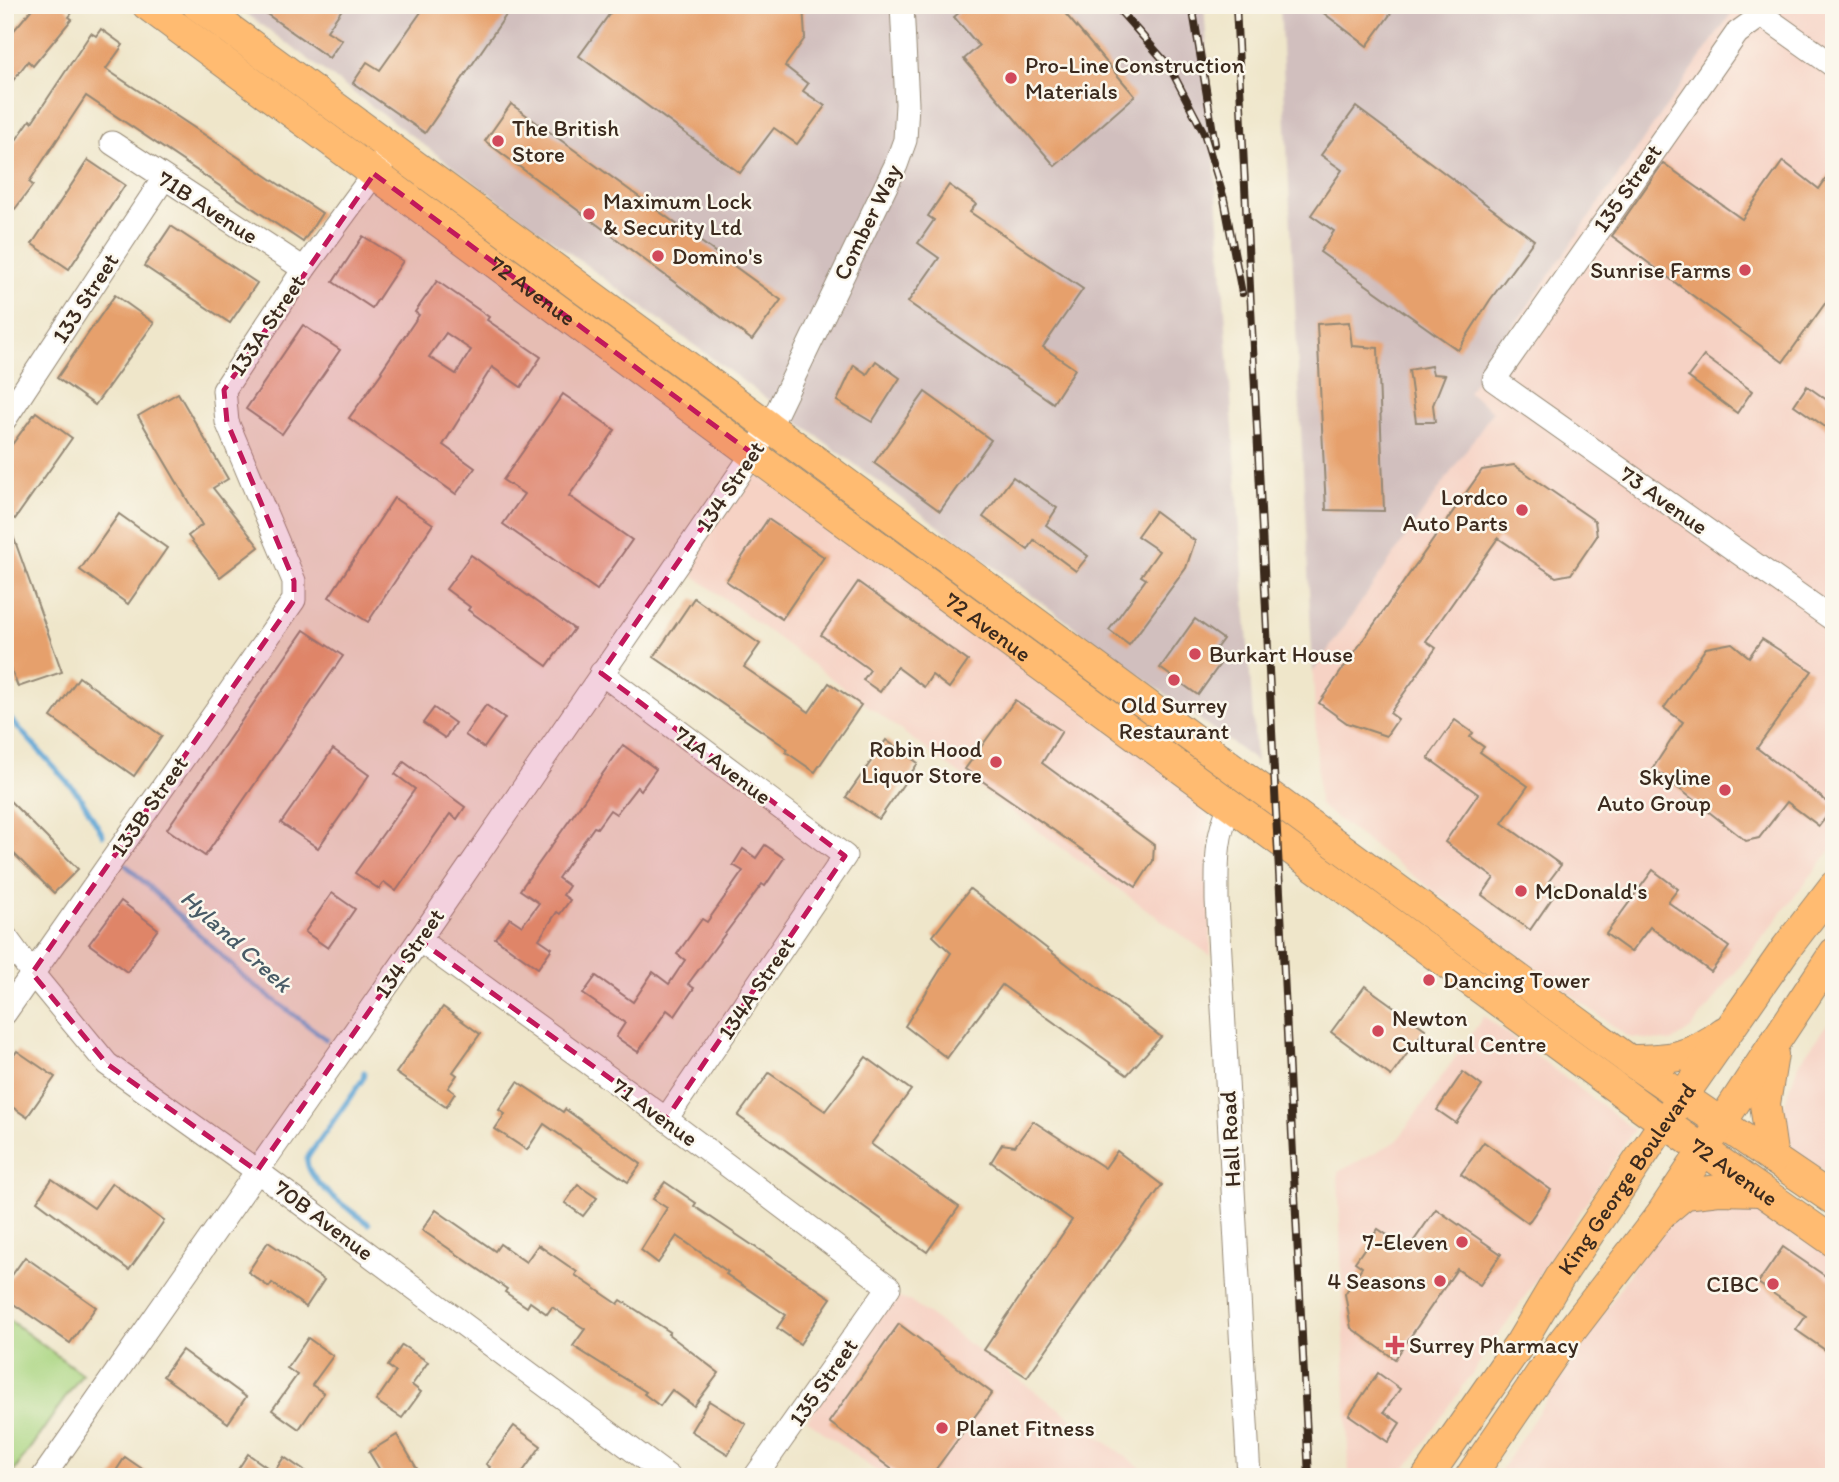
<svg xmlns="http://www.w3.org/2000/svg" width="1839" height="1482" viewBox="0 0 1839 1482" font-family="Itim,sans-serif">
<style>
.built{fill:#f6d2c4}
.industrial{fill:#d1bfbe}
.green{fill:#abd683;stroke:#738050;stroke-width:2}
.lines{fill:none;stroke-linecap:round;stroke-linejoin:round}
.stream{stroke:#5fa6d5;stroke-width:5}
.building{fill:#e6a06c;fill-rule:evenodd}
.minor-casing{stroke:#958874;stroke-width:25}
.major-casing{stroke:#958874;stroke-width:32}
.minor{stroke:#fff;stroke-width:23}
.major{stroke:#ffbb71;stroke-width:30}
.rail-casing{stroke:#3b2a1e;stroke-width:8}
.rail{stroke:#fbf7ec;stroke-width:5;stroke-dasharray:16;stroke-linecap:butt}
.marked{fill:#c2185b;fill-opacity:0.2;stroke:#c2185b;stroke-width:5;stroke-dasharray:14 9;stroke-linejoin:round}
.poi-dot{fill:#d1495b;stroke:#fbf7ec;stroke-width:2.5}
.labels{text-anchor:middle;stroke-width:5;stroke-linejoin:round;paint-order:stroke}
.poi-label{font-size:23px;fill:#3b2a1e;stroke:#fbf7ec;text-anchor:start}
.street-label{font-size:23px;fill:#3b2a1e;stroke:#fbf7ec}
.water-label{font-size:24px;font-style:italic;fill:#495c67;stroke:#fbf7ec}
</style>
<rect width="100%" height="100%" fill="#fbf7ec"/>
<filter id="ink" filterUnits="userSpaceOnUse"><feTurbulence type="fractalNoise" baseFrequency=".0143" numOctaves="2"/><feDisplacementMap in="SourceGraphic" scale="14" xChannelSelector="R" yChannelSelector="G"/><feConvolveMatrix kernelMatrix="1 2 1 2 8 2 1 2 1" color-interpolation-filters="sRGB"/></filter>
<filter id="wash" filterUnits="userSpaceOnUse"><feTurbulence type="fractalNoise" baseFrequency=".00686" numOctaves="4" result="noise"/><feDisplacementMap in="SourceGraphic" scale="28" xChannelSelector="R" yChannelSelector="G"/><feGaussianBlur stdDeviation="1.57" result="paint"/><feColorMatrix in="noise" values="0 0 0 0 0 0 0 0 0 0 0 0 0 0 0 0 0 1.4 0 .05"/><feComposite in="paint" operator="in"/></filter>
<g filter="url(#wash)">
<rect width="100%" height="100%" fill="#efe6ca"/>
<!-- built -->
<g class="built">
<path d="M 1737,5 L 1834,5 L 1834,846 L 1691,1029 L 1671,1042 L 1628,1037 L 1319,805 L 1313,672 L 1492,411 L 1467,392 Z"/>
<path d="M 753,460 L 1208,798 L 1211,956 L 935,756 L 686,570 Z"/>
<path d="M 1834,1014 L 1834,1178 L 1792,1149 L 1782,1112 L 1798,1065 Z"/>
<path d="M 1484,1016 L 1634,1130 L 1512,1316 L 1400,1477 L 1349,1477 L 1338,1172 L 1397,1141 Z"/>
<path d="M 1696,1207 L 1758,1207 L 1834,1257 L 1834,1477 L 1496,1477 L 1658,1230 Z"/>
<path d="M 890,1295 L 911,1302 L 1154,1477 L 884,1477 L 807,1420 Z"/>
</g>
<!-- industrial -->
<g class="industrial">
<path d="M 235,5 L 1204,5 L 1256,762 L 1253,759 Z"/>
<path d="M 1280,5 L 1737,5 L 1468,392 L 1493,411 L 1313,672 Z"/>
</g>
<!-- green -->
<path class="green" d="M 5,1317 L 82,1374 L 10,1477 L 5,1477 Z"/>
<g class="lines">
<!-- stream -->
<g class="stream">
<path d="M 5,713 L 80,796 L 103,835"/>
<path d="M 126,865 L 246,979 L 326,1039"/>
<path d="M 364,1072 L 363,1079 L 307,1158 C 305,1182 351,1210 369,1224"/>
</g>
</g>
<g id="blocks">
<!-- building -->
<g class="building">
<path d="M 35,5 L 63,5 L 72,13 L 69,17 L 72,19 L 33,66 L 28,61 L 5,91 L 5,41 Z"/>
<path d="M 254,5 L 345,5 L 327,31 L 342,40 L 329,58 Z"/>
<path d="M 426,5 L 513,5 L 425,133 L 353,83 L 367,62 L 380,70 Z"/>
<path d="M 616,5 L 803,5 L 805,38 L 785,66 L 808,84 L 803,91 L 825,106 L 797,144 L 774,128 L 740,173 L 579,56 Z"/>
<path d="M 968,5 L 1058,5 L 1135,96 L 1055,166 L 964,59 L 979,46 L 954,17 Z"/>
<path d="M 1313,5 L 1397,5 L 1367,46 Z"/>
<path d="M 101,29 L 123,45 L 106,69 L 322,213 L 303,242 L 86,96 L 29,182 L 33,185 L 15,209 L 5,202 L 5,156 L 30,120 L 32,122 L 91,33 L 96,36 Z"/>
<path d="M 511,104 L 781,300 L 752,340 L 485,141 Z"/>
<path d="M 1356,107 L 1534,240 L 1490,300 L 1458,350 L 1320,252 L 1334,231 L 1311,215 L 1342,170 L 1321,155 Z"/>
<path d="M 88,160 L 125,185 L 69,269 L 32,244 Z"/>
<path d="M 1783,161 L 1819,189 L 1834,167 L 1834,291 L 1783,362 L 1612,236 L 1663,163 L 1742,219 Z"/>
<path d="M 949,185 L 976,204 L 970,212 L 1083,289 L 1043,347 L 1075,369 L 1053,403 L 908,302 L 939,258 L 918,243 L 934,220 L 928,216 Z"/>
<path d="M 171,226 L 257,283 L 230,323 L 144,266 Z"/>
<path d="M 363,236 L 403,261 L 372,308 L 333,282 Z"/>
<path d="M 437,281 L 489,317 L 487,320 L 541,357 L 521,387 L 492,367 L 443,445 L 475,468 L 456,494 L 349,418 L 382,372 L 381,371 L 419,315 L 415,312 ZM 446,333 L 471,350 L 456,374 L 429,357 Z"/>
<path d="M 115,295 L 154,323 L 95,405 L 57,378 Z"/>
<path d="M 1349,322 L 1352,346 L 1378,348 L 1384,511 L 1326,510 L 1317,324 Z"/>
<path d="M 303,325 L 340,350 L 282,434 L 246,409 Z"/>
<path d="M 1704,356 L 1752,391 L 1737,413 L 1688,377 Z"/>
<path d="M 876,361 L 900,378 L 872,422 L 837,401 L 854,365 L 867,374 Z"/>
<path d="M 1431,366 L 1433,374 L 1445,375 L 1433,405 L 1435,422 L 1416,422 L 1409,370 Z"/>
<path d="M 1807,386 L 1834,405 L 1834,433 L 1794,405 Z"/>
<path d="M 925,392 L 991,440 L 940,511 L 874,463 Z"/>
<path d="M 178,393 L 228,479 L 213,488 L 259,547 L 220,577 L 188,536 L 202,525 L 138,416 Z"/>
<path d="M 563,394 L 615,430 L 569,496 L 632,540 L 597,590 L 503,524 L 524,494 L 503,480 Z"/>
<path d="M 36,412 L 72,438 L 15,519 L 5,512 L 5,454 Z"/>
<path d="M 1514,465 L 1595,521 L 1597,536 L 1571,574 L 1556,577 L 1498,538 L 1426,641 L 1436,648 L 1390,713 L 1398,719 L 1386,736 L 1347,723 L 1319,703 L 1482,470 Z"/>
<path d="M 1013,477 L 1057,508 L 1046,525 L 1088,556 L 1076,571 L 1034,540 L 1028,550 L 983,517 Z"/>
<path d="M 394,498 L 433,524 L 368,622 L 329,597 Z"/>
<path d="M 1155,511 L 1195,541 L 1186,568 L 1129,645 L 1109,630 L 1146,579 L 1141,576 L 1159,551 L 1137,536 Z"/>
<path d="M 119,514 L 167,548 L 128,604 L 80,570 Z"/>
<path d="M 7,519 L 62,672 L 18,687 L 5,652 L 5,520 Z"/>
<path d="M 768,519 L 824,557 L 782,619 L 726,581 Z"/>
<path d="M 471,555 L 574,629 L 547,666 L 468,610 L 470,607 L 446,589 Z"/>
<path d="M 858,582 L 968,661 L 949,688 L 932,675 L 924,687 L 897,667 L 880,692 L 863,680 L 870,670 L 821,635 Z"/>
<path d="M 694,598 L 760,644 L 744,667 L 809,712 L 829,683 L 861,705 L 815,772 L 786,752 L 788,749 L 654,657 Z"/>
<path d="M 1195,619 L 1223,639 L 1215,650 L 1225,657 L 1198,695 L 1160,668 Z"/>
<path d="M 304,630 L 343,656 L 205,856 L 167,829 Z"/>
<path d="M 1762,639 L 1812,671 L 1757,748 L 1834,807 L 1819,826 L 1787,802 L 1759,838 L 1746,841 L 1653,768 L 1683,722 L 1664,708 L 1706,648 L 1732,643 L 1749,657 Z"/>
<path d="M 79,677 L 162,736 L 134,776 L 51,717 Z"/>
<path d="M 1015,700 L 1062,731 L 1042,763 L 1154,845 L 1153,861 L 1136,887 L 965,769 Z"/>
<path d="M 486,705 L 505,718 L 484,748 L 465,735 Z"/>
<path d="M 434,708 L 455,723 L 445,738 L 423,723 Z"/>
<path d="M 1455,720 L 1473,733 L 1470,737 L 1484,747 L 1480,752 L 1528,786 L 1502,823 L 1561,865 L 1549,881 L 1559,888 L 1530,930 L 1482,895 L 1494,878 L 1445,842 L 1478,794 L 1428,758 Z"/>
<path d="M 886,740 L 918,763 L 879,819 L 846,797 Z"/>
<path d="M 623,745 L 656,769 L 641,790 L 637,787 L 616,814 L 610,810 L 597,828 L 594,827 L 558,878 L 569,886 L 563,895 L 570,900 L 560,914 L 557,912 L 539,939 L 552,948 L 538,968 L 495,938 L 510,918 L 522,926 L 539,903 L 520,890 Z"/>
<path d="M 333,749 L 369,775 L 318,848 L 281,823 Z"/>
<path d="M 404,762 L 465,807 L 457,819 L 450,814 L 396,891 L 384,882 L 379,889 L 355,873 L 415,789 L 395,774 Z"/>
<path d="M 5,796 L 78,869 L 54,893 L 5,845 Z"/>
<path d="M 765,845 L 784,858 L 765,886 L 762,884 L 688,984 L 694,988 L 675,1016 L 667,1010 L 638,1052 L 616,1037 L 625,1023 L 583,994 L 596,976 L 633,1002 L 653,972 L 669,984 L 685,960 L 677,954 L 702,919 L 707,922 L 743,871 L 733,865 L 743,849 L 756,858 Z"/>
<path d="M 1653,870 L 1678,889 L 1668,902 L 1729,947 L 1711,972 L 1650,927 L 1631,952 L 1606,934 Z"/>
<path d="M 970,889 L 1161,1037 L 1127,1075 L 1002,985 L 947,1058 L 905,1026 L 951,953 L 933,936 Z"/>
<path d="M 332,893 L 355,909 L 328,948 L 305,932 Z"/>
<path d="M 121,901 L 158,929 L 127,972 L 89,944 Z"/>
<path d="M 1365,986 L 1425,1029 L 1391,1076 L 1331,1032 Z"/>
<path d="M 443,1007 L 480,1034 L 453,1072 L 457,1075 L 448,1088 L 455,1093 L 446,1107 L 396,1073 Z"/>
<path d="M 17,1051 L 55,1077 L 27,1117 L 5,1102 L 5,1068 Z"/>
<path d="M 866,1057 L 911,1090 L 871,1144 L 959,1207 L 927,1252 L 738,1116 L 769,1073 L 825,1111 Z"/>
<path d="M 1463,1072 L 1482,1086 L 1456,1123 L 1437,1110 Z"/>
<path d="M 518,1082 L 563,1112 L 565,1109 L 641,1164 L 628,1182 L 544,1124 L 527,1150 L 495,1129 L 505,1114 L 499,1110 Z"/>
<path d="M 1033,1121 L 1105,1168 L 1117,1151 L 1162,1185 L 1027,1377 L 984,1350 L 1072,1220 L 991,1162 L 1002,1144 L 1015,1146 Z"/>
<path d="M 1484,1142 L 1551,1190 L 1528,1223 L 1461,1174 Z"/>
<path d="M 52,1179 L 94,1208 L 112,1183 L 164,1221 L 129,1270 L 37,1201 Z"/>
<path d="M 665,1182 L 696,1203 L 694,1206 L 831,1298 L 800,1344 L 777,1328 L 786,1315 L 726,1274 L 728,1272 L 677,1236 L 658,1263 L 641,1250 L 667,1208 L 653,1199 Z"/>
<path d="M 578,1185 L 597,1198 L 583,1216 L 565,1203 Z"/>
<path d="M 1436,1209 L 1501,1254 L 1480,1285 L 1457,1269 L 1395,1359 L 1351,1328 L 1345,1294 L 1362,1267 L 1355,1262 L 1378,1229 L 1408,1249 Z"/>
<path d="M 436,1210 L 495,1251 L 500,1244 L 526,1262 L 538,1245 L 577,1272 L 575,1275 L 618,1304 L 621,1300 L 670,1332 L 668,1334 L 719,1373 L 694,1406 L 672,1390 L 660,1406 L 644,1394 L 646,1392 L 573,1346 L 585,1329 L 552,1307 L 547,1314 L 530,1302 L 527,1307 L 505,1292 L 507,1289 L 422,1230 Z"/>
<path d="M 268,1242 L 324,1280 L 306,1307 L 272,1283 L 269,1287 L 248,1272 Z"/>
<path d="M 1783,1247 L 1834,1282 L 1834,1356 L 1796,1330 L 1806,1316 L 1758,1283 Z"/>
<path d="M 25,1257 L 96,1307 L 70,1343 L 5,1298 L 5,1285 Z"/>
<path d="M 899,1324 L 992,1393 L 930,1477 L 902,1477 L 829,1422 Z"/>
<path d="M 308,1338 L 333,1356 L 312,1385 L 324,1393 L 299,1429 L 272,1410 L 297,1375 L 287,1368 Z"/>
<path d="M 402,1345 L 428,1362 L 412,1385 L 421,1392 L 402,1418 L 376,1401 L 396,1372 L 388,1366 Z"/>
<path d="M 182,1350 L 246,1397 L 228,1423 L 163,1376 Z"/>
<path d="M 1378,1373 L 1400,1389 L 1384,1412 L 1400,1423 L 1388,1442 L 1349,1415 Z"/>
<path d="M 709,1401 L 746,1424 L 728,1454 L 691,1431 Z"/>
<path d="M 514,1426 L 541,1446 L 519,1477 L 483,1477 L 490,1467 L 486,1464 Z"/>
<path d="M 397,1435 L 422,1477 L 384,1477 L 369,1452 Z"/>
<path d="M 248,1454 L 274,1472 L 284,1457 L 313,1477 L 233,1477 Z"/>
<path d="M 125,1457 L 154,1477 L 112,1477 Z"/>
</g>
</g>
</g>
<g filter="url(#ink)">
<use href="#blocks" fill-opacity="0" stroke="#958874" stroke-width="2"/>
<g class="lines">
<!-- minor casing -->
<g class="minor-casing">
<g id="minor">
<path d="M 1768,5 L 1762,15 L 1737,33 L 1494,380 L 1834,620"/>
<path d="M 1762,15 L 1834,66"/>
<path d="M 112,143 L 304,269"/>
<path d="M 5,419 L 164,178"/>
<path d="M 601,673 L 845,856 L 666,1119"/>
<path d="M 1231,804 C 1215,836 1217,866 1217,900 L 1249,1477"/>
<path d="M 5,936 L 32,973 L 107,1064 L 257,1171 L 669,1477"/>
<path d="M 419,940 L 666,1119 L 889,1287 L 755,1477"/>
<path d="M 5,1013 L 294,600 L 294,581 L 227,422 L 224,390 L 304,269 L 384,160"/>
<path d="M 43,1477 L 419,940 L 753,454 L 770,426 L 896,165 L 905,140 L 907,104 L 902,5"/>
</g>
</g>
<!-- major casing -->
<g class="major-casing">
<g id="major">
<path id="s1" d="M 147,5 L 773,469 L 1645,1109 L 1834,1242"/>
<path d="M 197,5 L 1629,1060 L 1834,1200"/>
<path d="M 1629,1060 C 1670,1060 1690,1058 1724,1032"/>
<path d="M 1773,1159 L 1765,1104 L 1773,1054"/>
<path d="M 1666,1210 L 1685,1194 L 1719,1190 L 1760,1191"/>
<path id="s2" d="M 1427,1477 L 1521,1342 L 1559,1278 L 1664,1123 L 1787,947 L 1834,886"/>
<path d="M 1470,1477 L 1561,1344 L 1661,1214 L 1834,953"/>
</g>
</g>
<!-- minor -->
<use href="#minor" class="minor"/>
<!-- major -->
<use href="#major" class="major"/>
<!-- rail casing -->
<g class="rail-casing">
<g id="rail">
<path d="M 1115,5 L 1169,66 L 1204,133 L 1224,199 L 1242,293"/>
<path d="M 1192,5 L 1215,144"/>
<path d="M 1236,5 L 1309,1477"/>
</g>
</g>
<!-- rail -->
<use href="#rail" class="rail"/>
</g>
</g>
<!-- marked area -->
<path class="marked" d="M 374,174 L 753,454 L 601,673 L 845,856 L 666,1119 L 419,940 L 257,1171 L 107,1064 L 32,973 L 294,600 L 294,581 L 227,422 L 224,390 Z"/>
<!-- markers -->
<g class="poi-dot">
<circle cx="1011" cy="78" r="7"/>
<circle cx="498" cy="141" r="7"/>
<circle cx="589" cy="214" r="7"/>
<circle cx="658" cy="256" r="7"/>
<circle cx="1745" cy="270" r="7"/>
<circle cx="1522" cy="510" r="7"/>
<circle cx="1195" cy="654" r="7"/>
<circle cx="1174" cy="680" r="7"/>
<circle cx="996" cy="762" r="7"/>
<circle cx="1725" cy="790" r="7"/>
<circle cx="1521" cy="891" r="7"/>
<circle cx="1429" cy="980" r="7"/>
<circle cx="1378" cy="1031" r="7"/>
<circle cx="1462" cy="1242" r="7"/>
<circle cx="1440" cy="1281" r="7"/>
<circle cx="1773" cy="1284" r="7"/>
<path d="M1391.5 1334.5h7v7h7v7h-7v7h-7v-7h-7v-7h7z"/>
<circle cx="942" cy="1428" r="7"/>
</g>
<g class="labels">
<!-- poi labels -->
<g class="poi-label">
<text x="1025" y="73">Pro-Line Construction<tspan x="1025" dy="26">Materials</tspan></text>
<text x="512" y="136">The British<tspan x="512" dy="26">Store</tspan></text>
<text x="603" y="209">Maximum Lock<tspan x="603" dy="26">&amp; Security Ltd</tspan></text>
<text x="672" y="264">Domino's</text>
<text x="1731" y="278" text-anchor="end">Sunrise Farms</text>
<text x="1508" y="505" text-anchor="end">Lordco<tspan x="1508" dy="26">Auto Parts</tspan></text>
<text x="1209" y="662">Burkart House</text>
<text x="1174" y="713" text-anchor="middle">Old Surrey<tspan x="1174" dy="26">Restaurant</tspan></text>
<text x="982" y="757" text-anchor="end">Robin Hood<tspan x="982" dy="26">Liquor Store</tspan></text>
<text x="1711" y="785" text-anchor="end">Skyline<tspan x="1711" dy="26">Auto Group</tspan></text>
<text x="1535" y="899">McDonald's</text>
<text x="1443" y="988">Dancing Tower</text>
<text x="1392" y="1026">Newton<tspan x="1392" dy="26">Cultural Centre</tspan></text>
<text x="1448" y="1250" text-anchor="end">7-Eleven</text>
<text x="1426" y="1289" text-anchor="end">4 Seasons</text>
<text x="1759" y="1292" text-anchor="end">CIBC</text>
<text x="1409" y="1353">Surrey Pharmacy</text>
<text x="956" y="1436">Planet Fitness</text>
</g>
<!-- street labels -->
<g class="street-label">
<text transform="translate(1627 188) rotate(-55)" y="8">135 Street</text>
<text transform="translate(208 207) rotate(33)" y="8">71B Avenue</text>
<text transform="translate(867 222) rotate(-64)" y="8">Comber Way</text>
<text dy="8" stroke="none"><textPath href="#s1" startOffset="480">72 Avenue</textPath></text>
<text transform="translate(85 298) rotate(-57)" y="8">133 Street</text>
<text transform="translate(267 325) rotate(-56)" y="8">133A Street</text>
<text transform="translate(730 486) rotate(-56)" y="8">134 Street</text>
<text transform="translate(1664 500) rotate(35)" y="8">73 Avenue</text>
<text dy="8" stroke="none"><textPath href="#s1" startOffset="1046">72 Avenue</textPath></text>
<text transform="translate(723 765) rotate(37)" y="8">71A Avenue</text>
<text transform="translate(149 806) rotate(-55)" y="8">133B Street</text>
<text transform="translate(409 953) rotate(-55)" y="8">134 Street</text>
<text transform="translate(756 988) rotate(-56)" y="8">134A Street</text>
<text transform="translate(655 1112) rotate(36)" y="8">71 Avenue</text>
<text transform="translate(1230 1139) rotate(-93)" y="8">Hall Road</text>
<text dy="8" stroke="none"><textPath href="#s1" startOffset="1970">72 Avenue</textPath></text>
<text dy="8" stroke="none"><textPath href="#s2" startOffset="359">King George Boulevard</textPath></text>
<text transform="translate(324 1220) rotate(37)" y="8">70B Avenue</text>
<text transform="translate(823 1382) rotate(-55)" y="8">135 Street</text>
</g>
<!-- water labels -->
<g class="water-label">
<text transform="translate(236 941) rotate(42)" y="8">Hyland Creek</text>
</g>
</g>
<!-- margin -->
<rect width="1839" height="1482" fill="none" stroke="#fbf7ec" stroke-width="28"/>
</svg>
